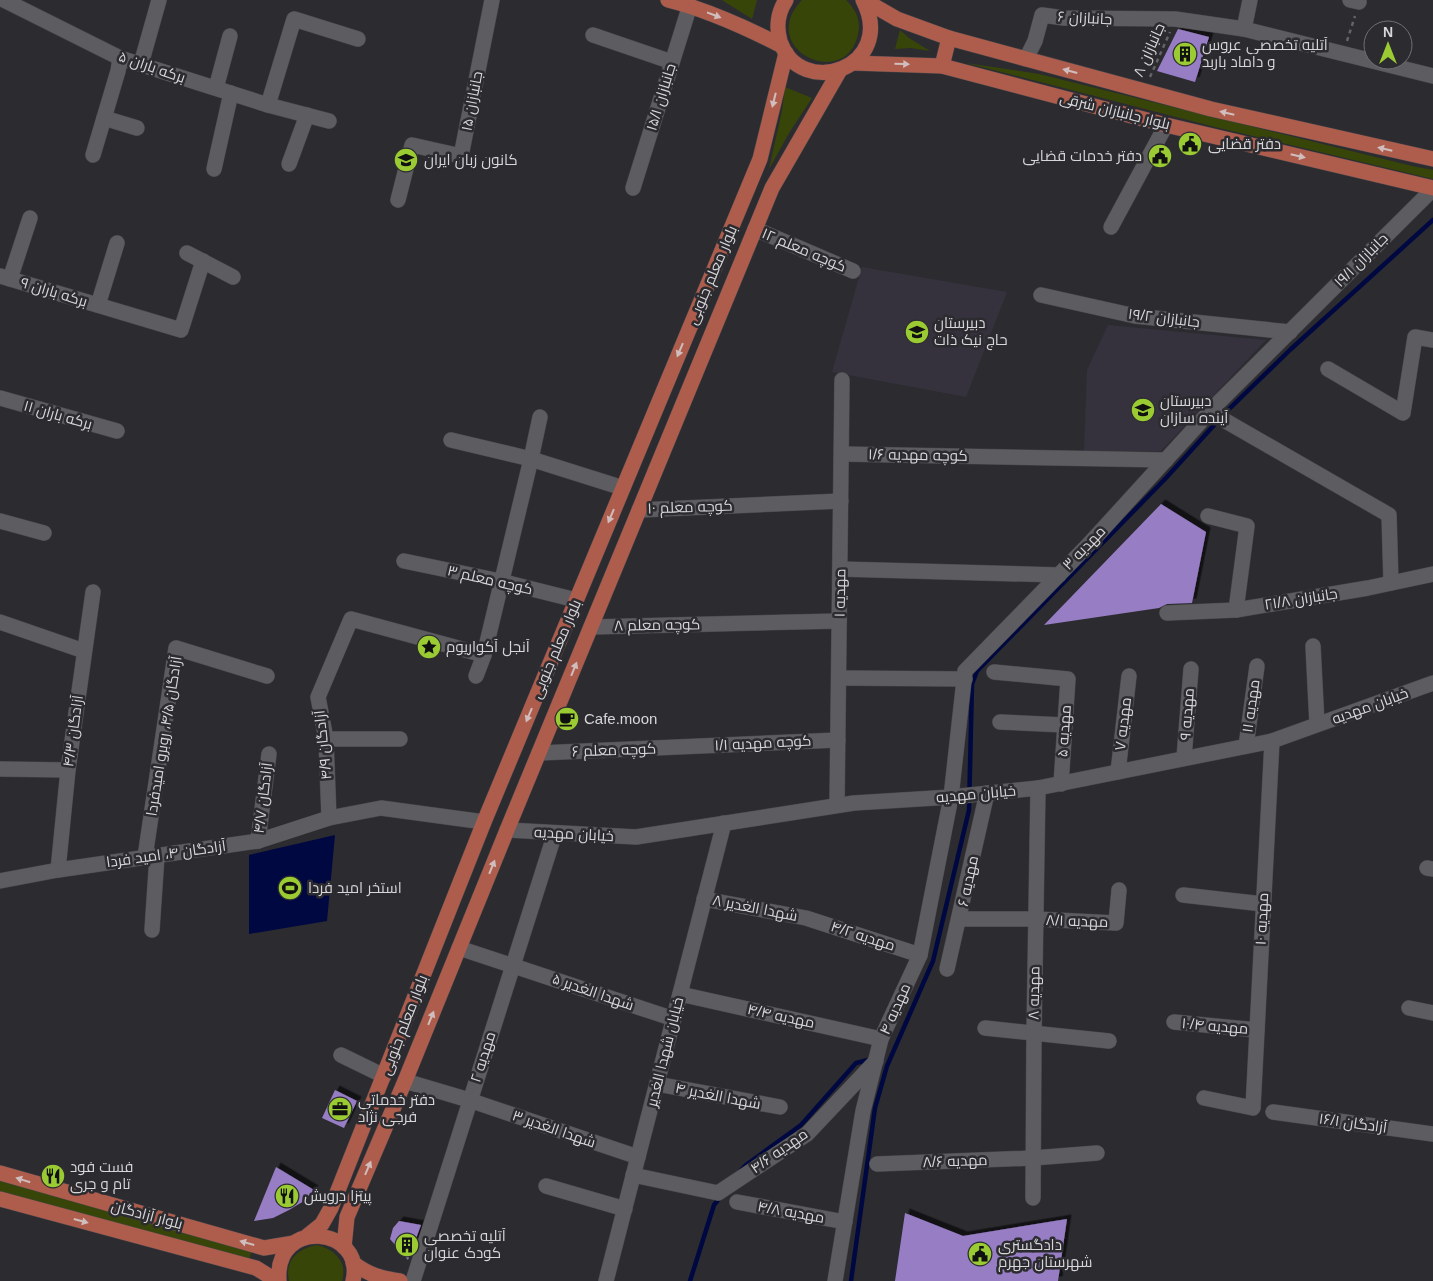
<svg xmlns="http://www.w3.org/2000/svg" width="1433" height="1281" viewBox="0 0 1433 1281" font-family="Arial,Cairo,sans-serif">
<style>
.built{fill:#35323d}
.green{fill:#374608}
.water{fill:#000841}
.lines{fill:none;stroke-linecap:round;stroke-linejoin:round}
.stream{stroke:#000841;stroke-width:4.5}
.building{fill:#977ec4;filter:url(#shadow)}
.minor-casing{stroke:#47464a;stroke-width:16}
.major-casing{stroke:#47464a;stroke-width:16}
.path{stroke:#646367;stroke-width:2.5;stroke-dasharray:4 4;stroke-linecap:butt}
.minor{stroke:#5d5c61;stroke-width:15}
.major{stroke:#ae5d4d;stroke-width:15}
.oneway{fill:#cfbebd}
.labels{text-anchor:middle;stroke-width:5;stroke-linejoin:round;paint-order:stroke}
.street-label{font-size:15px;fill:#d7d6d9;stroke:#2c2b30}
.poi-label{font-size:15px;fill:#d7d6d9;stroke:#2c2b30;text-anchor:start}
</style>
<defs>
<filter id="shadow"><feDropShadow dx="4.5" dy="-4.5" stdDeviation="0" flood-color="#0009"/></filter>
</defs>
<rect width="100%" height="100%" fill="#2c2b30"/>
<!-- built -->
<g class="built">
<path d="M 862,267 L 1007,292 L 966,397 L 832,372 Z"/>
<path d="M 1108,325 L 1266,340 L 1161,451 L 1084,451 L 1087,370 Z"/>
</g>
<!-- green -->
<g class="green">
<path d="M 722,0 L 757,0 L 752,19 Z"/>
<path d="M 802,0 L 846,0 C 856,10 861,20 858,34 C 846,92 755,49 802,0 Z"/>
<path d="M 900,30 L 909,38 L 930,51 L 911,48 L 895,49 Z"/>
<path d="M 966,63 L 1039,74 L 1412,166 L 1433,170 L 1433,179 L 1215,127 Z"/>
<path d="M 785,87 L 812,98 L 789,133 L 769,169 L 782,111 Z"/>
<path d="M 0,1180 L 252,1250 L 248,1263 L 0,1192 Z"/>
<path d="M 317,1245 C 334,1249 348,1262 342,1281 L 289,1281 C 284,1261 298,1248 317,1245 Z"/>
</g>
<!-- water -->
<path class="water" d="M 335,835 L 327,921 L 249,934 L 249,855 Z"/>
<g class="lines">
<!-- stream -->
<g class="stream">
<path d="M 741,1170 L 746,1165 L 801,1125 L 856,1063 L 872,1059"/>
<path d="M 690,1281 L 714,1205 L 721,1196"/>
<path d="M 851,1281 L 875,1108 L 887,1066 L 933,961 L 969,810 L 972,684 L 977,671 L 1166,478 L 1226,412 L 1291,349 L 1433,220"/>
</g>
</g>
<!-- building -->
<g class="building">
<path d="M 1178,29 L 1209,37 L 1195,82 L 1157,71 Z"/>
<path d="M 1161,504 L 1206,532 L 1192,603 L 1167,604 L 1159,608 L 1044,625 Z"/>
<path d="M 335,1090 L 357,1101 L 344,1128 L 322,1118 Z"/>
<path d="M 276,1167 L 314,1190 L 304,1201 L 289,1210 L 273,1218 L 254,1221 Z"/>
<path d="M 905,1213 L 963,1236 L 1067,1219 L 1058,1281 L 895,1281 Z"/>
<path d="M 399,1221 L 421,1225 L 408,1260 L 390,1239 L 393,1228 Z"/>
</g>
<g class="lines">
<!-- minor casing -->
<g class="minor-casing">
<g id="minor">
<path d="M 4,0 L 120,58 L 268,105 L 329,121"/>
<path d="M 1350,0 L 1359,2"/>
<path d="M 1244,29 L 1250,0"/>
<path d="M 593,35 L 672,62"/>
<path d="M 1026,59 L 1035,41 L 1042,15 L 1064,18 L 1175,19 L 1244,29 L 1433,76"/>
<path d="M 141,64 L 159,0"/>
<path d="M 216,88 L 230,36"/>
<path d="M 268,105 L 294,19 L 358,39"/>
<path d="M 104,118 L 137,128"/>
<path d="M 93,155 L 118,71 L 120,58"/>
<path d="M 289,164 L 307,115"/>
<path d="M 214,169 L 231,93"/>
<path d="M 633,188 L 690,5"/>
<path d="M 398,200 L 412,145 L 461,156 L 492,0"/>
<path d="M 1111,227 L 1166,125"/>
<path d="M 755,229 L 853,271"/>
<path d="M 187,253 L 233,277"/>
<path d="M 0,276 L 181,330 L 203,261"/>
<path d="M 10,279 L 30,218"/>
<path d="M 1041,295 L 1135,316 L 1290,332"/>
<path d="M 98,305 L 117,243"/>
<path d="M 1328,369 L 1403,413 L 1415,337 L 1433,340"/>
<path d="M 0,398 L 117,431"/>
<path d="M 1210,412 L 1389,515 L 1391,583"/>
<path d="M 451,440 L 531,459 L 623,488"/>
<path d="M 842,454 L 1166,460"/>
<path d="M 639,510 L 841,501"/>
<path d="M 1208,516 L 1247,526 L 1236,610"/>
<path d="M 0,521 L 44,533"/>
<path d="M 404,561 L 500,581 L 576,600"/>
<path d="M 840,569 L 1059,575"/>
<path d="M 1167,613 L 1236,610 L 1368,588 L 1433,574"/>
<path d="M 0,622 L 84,651"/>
<path d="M 591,627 L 839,621"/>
<path d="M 1313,646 L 1317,724"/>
<path d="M 994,672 L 1068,679 L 1061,784"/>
<path d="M 476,676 L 484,655"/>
<path d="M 839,678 L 965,679"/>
<path d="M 1000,722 L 1064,725"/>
<path d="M 326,739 L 400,739"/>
<path d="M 1246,746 L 1257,666"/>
<path d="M 539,753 L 838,740"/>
<path d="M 1184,758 L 1191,669"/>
<path d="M 0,769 L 68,770"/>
<path d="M 1118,772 L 1129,676"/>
<path d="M 837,805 L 842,380"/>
<path d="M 329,818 L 326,739 L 318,697 L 351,619 L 484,655 L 531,459 L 540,417"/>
<path d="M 507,830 L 636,837 L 854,803 L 951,797 L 1038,788 L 1272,741 L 1433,683"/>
<path d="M 258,841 L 269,754"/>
<path d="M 145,857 L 176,648 L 267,676"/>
<path d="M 1427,868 L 1433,869"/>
<path d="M 58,870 L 68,770 L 93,592"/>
<path d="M 0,881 L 58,870 L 258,841 L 329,818 L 381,808 L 484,822"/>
<path d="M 1183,895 L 1263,904"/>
<path d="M 704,899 L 806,918 L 920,955"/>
<path d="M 959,919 L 1036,919 L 1116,923 L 1119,890"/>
<path d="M 152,930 L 157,856"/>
<path d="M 459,948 L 674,1019"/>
<path d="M 947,969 L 987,793"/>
<path d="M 680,994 L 881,1039"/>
<path d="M 1409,1008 L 1433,1013"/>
<path d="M 1174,1022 L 1257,1030"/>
<path d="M 985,1028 L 1109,1041"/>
<path d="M 341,1055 L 384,1076"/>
<path d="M 405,1081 L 469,1100 L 638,1157"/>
<path d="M 657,1084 L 780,1107"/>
<path d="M 1204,1098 L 1253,1108 L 1272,741"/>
<path d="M 1273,1112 L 1433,1134"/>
<path d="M 877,1164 L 1033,1158 L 1097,1153"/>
<path d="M 633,1175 L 718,1193 L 807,1134 L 876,1061"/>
<path d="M 546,1186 L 625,1209"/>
<path d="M 1033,1198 L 1034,1033 L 1038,788"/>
<path d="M 737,1202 L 845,1222"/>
<path d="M 413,1281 L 555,833"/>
<path d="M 606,1281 L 724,823"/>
<path d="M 835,1281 L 863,1111 L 881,1039 L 920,955 L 951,797 L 965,671 L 1090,543 L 1214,407 L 1433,189"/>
</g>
</g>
<!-- major casing -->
<g class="major-casing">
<g id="major">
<path d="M 668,0 C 708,10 745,27 782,46"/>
<path d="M 786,0 C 778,12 776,27 780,41 C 800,101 898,68 863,0"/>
<path d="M 864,0 L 897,19 L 949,38 L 1211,109 L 1433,159"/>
<path d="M 853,63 L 942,66 L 1166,125 L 1433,188"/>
<path d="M 942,66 L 949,38"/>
<path d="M 0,1173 L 264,1248 L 294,1243"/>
<path d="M 0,1199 L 256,1268 L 277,1281"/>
<path d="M 307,1236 L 322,1224 L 331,1208 L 484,822 L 760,159 L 786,53"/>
<path d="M 344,1247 L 347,1217 L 405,1081 L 507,830 L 772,188 L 840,70"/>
<path d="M 353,1263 C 369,1275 380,1278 400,1281"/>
<path d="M 279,1281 C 274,1216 366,1227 353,1281"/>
</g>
</g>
<!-- path -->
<g class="path">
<path d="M 1347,41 L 1355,16"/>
<path d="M 1150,77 L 1170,32"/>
</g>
<!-- minor -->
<use href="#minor" class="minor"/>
<!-- major -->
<use href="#major" class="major"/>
</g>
<!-- one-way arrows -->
<defs><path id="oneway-solid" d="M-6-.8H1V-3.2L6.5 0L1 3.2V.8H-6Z" transform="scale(1.25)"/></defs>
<g class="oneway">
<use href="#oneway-solid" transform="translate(714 15) rotate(21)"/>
<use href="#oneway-solid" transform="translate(902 64) rotate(2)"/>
<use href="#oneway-solid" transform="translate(1070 71) rotate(-165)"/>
<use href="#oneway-solid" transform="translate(774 100) rotate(104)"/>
<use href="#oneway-solid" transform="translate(1227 113) rotate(-167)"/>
<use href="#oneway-solid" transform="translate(1385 149) rotate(-167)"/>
<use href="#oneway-solid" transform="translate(1298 156) rotate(13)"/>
<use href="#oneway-solid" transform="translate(680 350) rotate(113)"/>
<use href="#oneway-solid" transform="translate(611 516) rotate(113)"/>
<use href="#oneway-solid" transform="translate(574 669) rotate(-68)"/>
<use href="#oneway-solid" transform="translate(529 715) rotate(113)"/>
<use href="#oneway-solid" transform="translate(492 867) rotate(-68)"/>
<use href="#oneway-solid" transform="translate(431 1018) rotate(-68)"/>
<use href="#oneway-solid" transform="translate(368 1168) rotate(-67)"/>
<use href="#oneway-solid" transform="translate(23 1180) rotate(-163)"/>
<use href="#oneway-solid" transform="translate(81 1221) rotate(15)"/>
<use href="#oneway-solid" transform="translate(247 1243) rotate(-164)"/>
</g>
<!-- icons -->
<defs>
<g id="building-disc" transform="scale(1.25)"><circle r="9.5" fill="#9bcb33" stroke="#2c2b30"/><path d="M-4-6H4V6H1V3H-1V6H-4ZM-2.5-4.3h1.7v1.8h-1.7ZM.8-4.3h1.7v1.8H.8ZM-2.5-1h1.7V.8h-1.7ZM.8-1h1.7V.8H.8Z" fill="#111"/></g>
<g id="civic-disc" transform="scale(1.25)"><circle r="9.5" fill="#9bcb33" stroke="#2c2b30"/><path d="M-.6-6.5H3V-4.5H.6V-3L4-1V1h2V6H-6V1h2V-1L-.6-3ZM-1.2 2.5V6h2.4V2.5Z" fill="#111"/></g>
<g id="school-disc" transform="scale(1.25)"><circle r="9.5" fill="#9bcb33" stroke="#2c2b30"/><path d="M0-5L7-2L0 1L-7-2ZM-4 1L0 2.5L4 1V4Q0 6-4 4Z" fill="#111"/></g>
<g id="sight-disc" transform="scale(1.25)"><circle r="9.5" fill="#9bcb33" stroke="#2c2b30"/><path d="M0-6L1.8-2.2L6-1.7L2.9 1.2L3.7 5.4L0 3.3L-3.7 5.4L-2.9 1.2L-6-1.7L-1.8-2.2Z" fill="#111"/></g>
<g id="cafe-disc" transform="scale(1.25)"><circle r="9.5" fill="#9bcb33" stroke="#2c2b30"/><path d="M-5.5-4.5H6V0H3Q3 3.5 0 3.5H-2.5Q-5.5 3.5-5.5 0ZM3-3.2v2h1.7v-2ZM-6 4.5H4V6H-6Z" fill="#111"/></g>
<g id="stadium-disc" transform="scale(1.25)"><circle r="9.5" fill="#9bcb33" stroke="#2c2b30"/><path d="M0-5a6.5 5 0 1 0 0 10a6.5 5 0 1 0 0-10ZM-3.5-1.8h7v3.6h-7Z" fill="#111"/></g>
<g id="office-disc" transform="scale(1.25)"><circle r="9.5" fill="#9bcb33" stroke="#2c2b30"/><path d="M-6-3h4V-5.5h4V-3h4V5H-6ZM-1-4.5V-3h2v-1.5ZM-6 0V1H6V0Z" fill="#111"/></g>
<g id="restaurant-disc" transform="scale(1.25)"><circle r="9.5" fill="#9bcb33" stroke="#2c2b30"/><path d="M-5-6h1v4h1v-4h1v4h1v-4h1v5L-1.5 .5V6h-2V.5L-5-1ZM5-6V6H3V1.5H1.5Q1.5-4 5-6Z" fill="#111"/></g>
</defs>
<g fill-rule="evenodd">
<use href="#building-disc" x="1185" y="54"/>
<use href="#civic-disc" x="1190" y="144"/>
<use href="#civic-disc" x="1160" y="156"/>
<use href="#school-disc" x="406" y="160"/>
<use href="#school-disc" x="917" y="332"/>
<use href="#school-disc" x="1143" y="410"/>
<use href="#sight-disc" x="429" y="647"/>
<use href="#cafe-disc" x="567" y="719"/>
<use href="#stadium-disc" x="290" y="888"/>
<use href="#office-disc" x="340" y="1109"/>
<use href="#restaurant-disc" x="53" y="1176"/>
<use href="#restaurant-disc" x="287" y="1196"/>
<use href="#building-disc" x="407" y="1245"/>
<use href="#civic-disc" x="980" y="1254"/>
</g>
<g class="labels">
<!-- street labels -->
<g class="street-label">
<text transform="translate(1085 18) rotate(3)" y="5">جانبازان ۶</text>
<text transform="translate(1149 50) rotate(-66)" y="5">جانبازان ۸</text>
<text transform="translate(152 67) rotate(19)" y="5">برکه باران ۵</text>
<text transform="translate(661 97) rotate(-73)" y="5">جانبازان ۱۵/۱</text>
<text transform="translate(472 101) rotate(-79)" y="5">جانبازان ۱۵</text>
<text transform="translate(1115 111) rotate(14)" y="5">بلوار جانبازان شرقی</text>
<text transform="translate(804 250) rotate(23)" y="5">کوچه معلم ۱۲</text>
<text transform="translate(1361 260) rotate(-45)" y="5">جانبازان ۱۹/۱</text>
<text transform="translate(712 275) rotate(-67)" y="5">بلوار معلم جنوبی</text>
<text transform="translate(54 292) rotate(17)" y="5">برکه باران ۹</text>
<text transform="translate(1164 318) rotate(7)" y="5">جانبازان ۱۹/۲</text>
<text transform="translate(58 415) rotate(16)" y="5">برکه باران ۱۱</text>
<text transform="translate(918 455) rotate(1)" y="5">کوچه مهدیه ۱/۶</text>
<text transform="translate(690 507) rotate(-2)" y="5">کوچه معلم ۱۰</text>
<text transform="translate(1084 548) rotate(-46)" y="5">مهدیه ۳</text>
<text transform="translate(490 580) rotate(13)" y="5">کوچه معلم ۳</text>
<text transform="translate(840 593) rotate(-89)" y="5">مهدیه ۱</text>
<text transform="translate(1301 599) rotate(-9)" y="5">جانبازان ۲۱/۸</text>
<text transform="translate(657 625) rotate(-1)" y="5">کوچه معلم ۸</text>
<text transform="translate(556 649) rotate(-67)" y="5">بلوار معلم جنوبی</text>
<text transform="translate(1251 706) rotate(-82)" y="5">مهدیه ۱۱</text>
<text transform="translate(1370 706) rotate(-20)" y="5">خیابان مهدیه</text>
<text transform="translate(1187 714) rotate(-86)" y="5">مهدیه ۹</text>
<text transform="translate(1123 724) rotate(-83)" y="5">مهدیه ۷</text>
<text transform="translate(73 731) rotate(-82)" y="5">آزادگان ۴/۳</text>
<text transform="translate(1064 731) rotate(-86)" y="5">مهدیه ۵</text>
<text transform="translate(164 736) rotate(-81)" y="5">آزادگان ۴/۵، روبرو امیدفردا</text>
<text transform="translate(763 743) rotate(-3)" y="5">کوچه مهدیه ۱/۱</text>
<text transform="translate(323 745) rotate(-96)" y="5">آزادگان ۴/۹</text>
<text transform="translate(614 750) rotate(-2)" y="5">کوچه معلم ۶</text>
<text transform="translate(976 794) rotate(-5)" y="5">خیابان مهدیه</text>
<text transform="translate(263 798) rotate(-83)" y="5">آزادگان ۴/۷</text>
<text transform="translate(574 834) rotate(3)" y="5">خیابان مهدیه</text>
<text transform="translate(166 854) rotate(-8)" y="5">آزادگان ۴، امید فردا</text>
<text transform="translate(968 881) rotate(-78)" y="5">مهدیه ۶</text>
<text transform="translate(755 908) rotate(11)" y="5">شهدا الغدیر ۸</text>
<text transform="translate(1262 919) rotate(-87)" y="5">مهدیه ۱۰</text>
<text transform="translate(1077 921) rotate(2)" y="5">مهدیه ۸/۱</text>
<text transform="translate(863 936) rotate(18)" y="5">مهدیه ۴/۲</text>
<text transform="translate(593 992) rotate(19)" y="5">شهدا الغدیر ۵</text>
<text transform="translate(1034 993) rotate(-89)" y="5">مهدیه ۸</text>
<text transform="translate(895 1009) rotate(-66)" y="5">مهدیه ۴</text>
<text transform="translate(781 1016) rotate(12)" y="5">مهدیه ۴/۴</text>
<text transform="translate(404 1025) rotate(-69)" y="5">بلوار معلم جنوبی</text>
<text transform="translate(1215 1026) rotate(5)" y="5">مهدیه ۱۰/۴</text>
<text transform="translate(665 1052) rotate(-76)" y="5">خیابان شهدا الغدیر</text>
<text transform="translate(483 1057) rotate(-72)" y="5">مهدیه ۲</text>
<text transform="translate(718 1096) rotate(11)" y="5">شهدا الغدیر ۴</text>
<text transform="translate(1353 1123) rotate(8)" y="5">آزادگان ۱۶/۱</text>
<text transform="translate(554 1129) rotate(19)" y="5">شهدا الغدیر ۳</text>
<text transform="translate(779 1151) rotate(-35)" y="5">مهدیه ۴/۶</text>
<text transform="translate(955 1161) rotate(-2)" y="5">مهدیه ۸/۶</text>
<text transform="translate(791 1212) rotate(10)" y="5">مهدیه ۴/۸</text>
<text transform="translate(147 1215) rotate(15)" y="5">بلوار آزادگان</text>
</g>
<!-- poi labels -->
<g class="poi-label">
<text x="1202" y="50">آتلیه تخصصی عروس<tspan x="1202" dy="17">و داماد باربد</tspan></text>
<text x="1208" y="149">دفتر قضایی</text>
<text x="1142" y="161" text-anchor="end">دفتر خدمات قضایی</text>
<text x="424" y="165">کانون زبان ایران</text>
<text x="934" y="328">دبیرستان<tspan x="934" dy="17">حاج نیک ذات</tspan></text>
<text x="1160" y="406">دبیرستان<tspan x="1160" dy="17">آینده سازان</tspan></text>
<text x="446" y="652">آنجل آکواریوم</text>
<text x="584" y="724">Cafe.moon</text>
<text x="308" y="893">استخر امید فردا</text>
<text x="358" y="1105">دفتر خدماتی<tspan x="358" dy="17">فرجی نژاد</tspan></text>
<text x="70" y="1172">فست فود<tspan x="70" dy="17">تام و جرى</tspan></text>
<text x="304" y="1201">پیتزا درویش</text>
<text x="424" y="1241">آتلیه تخصصی<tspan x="424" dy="17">کودک عنوان</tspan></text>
<text x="998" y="1250">دادگستری<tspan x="998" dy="17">شهرستان جهرم</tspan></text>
</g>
</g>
<!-- north arrow -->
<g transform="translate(1388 45)"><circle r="24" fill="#2c2b30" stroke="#706f74"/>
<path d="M0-4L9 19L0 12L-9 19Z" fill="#9bcb33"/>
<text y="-8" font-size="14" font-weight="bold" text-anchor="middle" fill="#d7d6d9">N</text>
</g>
</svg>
